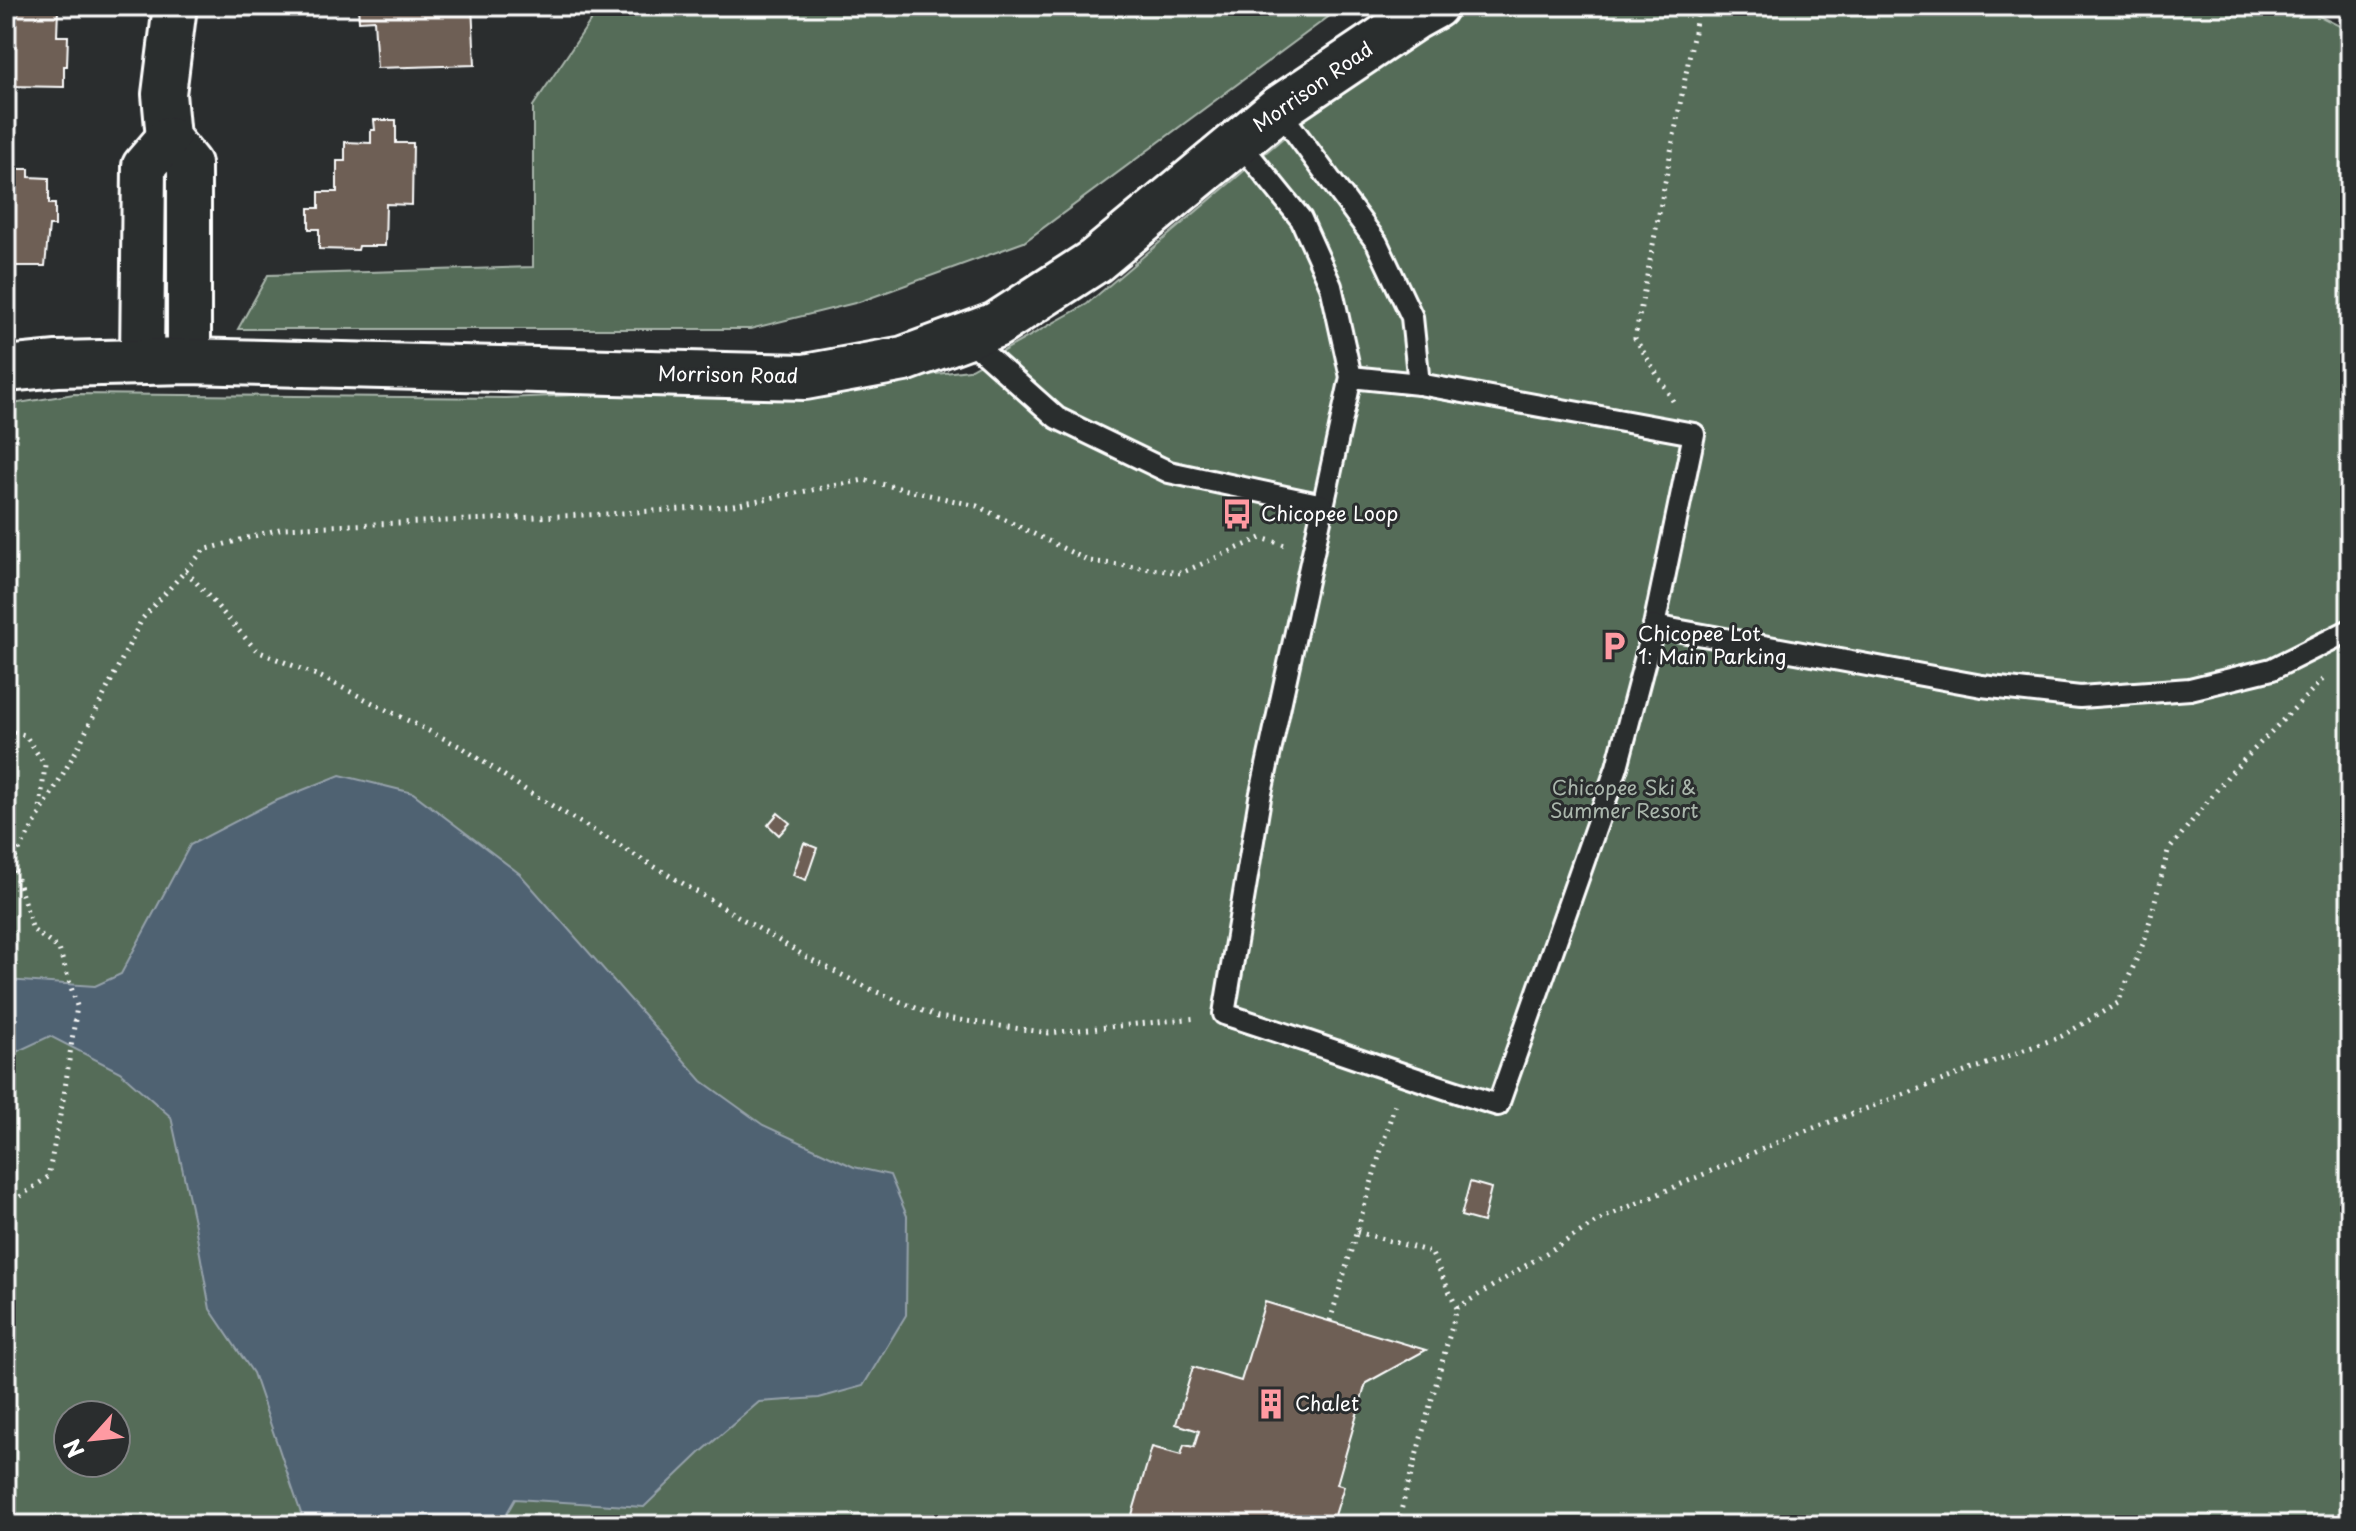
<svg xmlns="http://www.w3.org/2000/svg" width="2356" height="1531" viewBox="0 0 2356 1531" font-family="'Playpen Sans',sans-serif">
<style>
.green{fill:#546c59;stroke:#aab6ac;stroke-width:2;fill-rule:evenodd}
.water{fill:#4f6272;stroke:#95a1aa;stroke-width:2}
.building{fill:#6e5f55;stroke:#fff;stroke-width:2}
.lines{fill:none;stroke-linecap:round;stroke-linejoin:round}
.lane-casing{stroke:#fff;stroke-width:26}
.street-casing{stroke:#fff;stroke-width:48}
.secondary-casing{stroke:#fff;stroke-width:50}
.path{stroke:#fff;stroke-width:5;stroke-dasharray:2 6;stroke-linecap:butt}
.lane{stroke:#2a2d2e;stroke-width:20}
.street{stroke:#2a2d2e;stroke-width:42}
.secondary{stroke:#2a2d2e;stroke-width:44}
.labels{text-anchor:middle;stroke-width:6;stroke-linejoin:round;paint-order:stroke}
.street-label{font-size:20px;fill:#fff;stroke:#2a2d2e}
.poi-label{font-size:20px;fill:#fff;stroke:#2a2d2e;text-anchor:start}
.park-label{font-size:20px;fill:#aab6ac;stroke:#2a2d2e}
</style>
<rect width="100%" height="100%" fill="#2a2d2e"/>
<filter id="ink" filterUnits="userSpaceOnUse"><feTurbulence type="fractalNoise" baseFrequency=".0125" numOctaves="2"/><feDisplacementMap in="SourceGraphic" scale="16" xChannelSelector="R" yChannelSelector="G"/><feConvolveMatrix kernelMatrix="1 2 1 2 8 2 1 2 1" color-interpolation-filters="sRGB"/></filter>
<g filter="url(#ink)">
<!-- green -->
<g class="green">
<path d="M 589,6 L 1343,6 L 1024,242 L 859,302 L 750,329 L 238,329 L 268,275 L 533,267 L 533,106 L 591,20 Z"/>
<path d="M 1469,6 L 2109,6 L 2112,8 L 2116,6 L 2299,6 L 2350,31 L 2350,1525 L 6,1525 L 6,405 L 74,394 L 505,398 L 862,383 L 969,370 L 1087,304 L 1316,110 L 1446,18 ZM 68,1415 L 116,1415 L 116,1463 L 68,1463 Z"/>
</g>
<!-- water -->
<path class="water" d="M 340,775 L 413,793 L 520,874 L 702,1081 L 763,1125 L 854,1167 L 890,1175 L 907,1216 L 906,1315 L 863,1386 L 819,1398 L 759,1402 L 700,1453 L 644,1507 L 515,1499 L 500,1525 L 305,1525 L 253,1373 L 210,1309 L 195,1226 L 171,1117 L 120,1072 L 50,1036 L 14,1053 L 6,1052 L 6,980 L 95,986 L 121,974 L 190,845 L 273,802 Z"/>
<!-- building -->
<g class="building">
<path d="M 6,6 L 70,6 L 70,10 L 58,9 L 57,36 L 68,36 L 67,66 L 64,66 L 64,87 L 6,86 Z"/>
<path d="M 358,6 L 472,6 L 475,65 L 377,68 L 374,20 L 359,21 Z"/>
<path d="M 374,120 L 396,120 L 396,143 L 413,143 L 412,205 L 386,204 L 385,246 L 359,246 L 358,250 L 319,249 L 319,229 L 309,229 L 309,208 L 319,208 L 319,192 L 337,192 L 337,161 L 345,161 L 345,142 L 371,143 L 371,130 L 375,130 Z"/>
<path d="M 6,169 L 29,169 L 29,177 L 49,178 L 49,204 L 55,204 L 55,226 L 49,226 L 45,266 L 10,266 L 10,269 L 6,269 Z"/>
<path d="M 778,813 L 790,823 L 779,835 L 768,825 Z"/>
<path d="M 804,843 L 817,848 L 806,880 L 793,875 Z"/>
<path d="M 1470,1182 L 1491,1188 L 1483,1222 L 1461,1216 Z"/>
<path d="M 1265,1302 L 1426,1350 L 1366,1383 L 1337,1484 L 1344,1486 L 1332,1525 L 1129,1525 L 1152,1447 L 1181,1455 L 1184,1445 L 1194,1447 L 1199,1431 L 1176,1424 L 1193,1367 L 1241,1381 Z"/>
</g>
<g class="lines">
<!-- lane casing -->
<g class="lane-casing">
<g id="lane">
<path d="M 1278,109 L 1377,243 L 1412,317 L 1419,384"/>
<path d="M 1238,141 L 1301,219 L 1331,286 L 1351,377 L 1260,798 L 1224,1014 C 1316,1043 1406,1077 1498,1105 L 1617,767 L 1654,626 L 1694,434 L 1419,384 L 1351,377"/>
<path d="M 966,337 L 1057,418 L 1169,472 L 1323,505"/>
<path d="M 1654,626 L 1982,686 L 2080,697 L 2190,689 L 2272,669 L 2350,630"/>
</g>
</g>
<!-- street casing -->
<g class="street-casing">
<g id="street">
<path d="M 175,6 L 164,94 L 168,138 L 189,164 L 189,361"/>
<path d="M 142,361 L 144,166 L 168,138"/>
</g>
</g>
<!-- secondary casing -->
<g class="secondary-casing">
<path id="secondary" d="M 6,369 L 57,364 L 189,361 L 805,377 L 904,359 L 996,325 L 1095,261 L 1278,109 L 1415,17 L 1435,6"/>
</g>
<!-- path -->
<g class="path">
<path d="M 1673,401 L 1635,338 L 1699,6"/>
<path d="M 186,571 L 257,651 L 321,677 L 463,748 L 524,789 L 808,958 L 872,990 L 938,1017 L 1049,1033 L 1197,1018"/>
<path d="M 6,730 L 25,735 L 45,765 L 40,809"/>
<path d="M 6,1203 L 11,1203 L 48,1177 L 64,1095 L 77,1006 L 59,949 L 33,930 L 12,863 L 76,751 L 142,619 L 204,550 L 283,528 L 607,514 L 728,506 L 864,480 L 977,506 L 1089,561 L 1181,573 L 1261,538 L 1285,545"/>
<path d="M 1357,1232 L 1431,1252 L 1457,1308 L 1397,1525"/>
<path d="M 1457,1308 L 1603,1218 L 1792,1136 L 2062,1036 L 2118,1003 L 2145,939 L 2168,851 L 2228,776 L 2325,677"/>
<path d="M 1330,1321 L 1396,1100"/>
</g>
<!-- lane -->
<use href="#lane" class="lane"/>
<!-- street -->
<use href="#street" class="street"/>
<!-- secondary -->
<use href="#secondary" class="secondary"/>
</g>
</g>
<!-- icons -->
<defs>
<g id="bus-bare" transform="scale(2.4)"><path d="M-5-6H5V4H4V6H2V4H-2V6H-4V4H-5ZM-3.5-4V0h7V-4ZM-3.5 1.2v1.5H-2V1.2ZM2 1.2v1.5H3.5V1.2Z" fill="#ff9aa2" stroke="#2a2d2e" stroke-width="2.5" paint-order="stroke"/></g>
<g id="parking-bare" transform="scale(2.4)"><path d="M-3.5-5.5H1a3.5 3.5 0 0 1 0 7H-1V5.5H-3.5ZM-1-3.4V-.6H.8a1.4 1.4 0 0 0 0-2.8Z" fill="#ff9aa2" stroke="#2a2d2e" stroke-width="2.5" paint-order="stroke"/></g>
<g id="building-bare" transform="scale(2.4)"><path d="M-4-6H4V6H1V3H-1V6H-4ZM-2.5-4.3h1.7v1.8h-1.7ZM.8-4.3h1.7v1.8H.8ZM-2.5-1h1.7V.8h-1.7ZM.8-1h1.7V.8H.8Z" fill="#ff9aa2" stroke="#2a2d2e" stroke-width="2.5" paint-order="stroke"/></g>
</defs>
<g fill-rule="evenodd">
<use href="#bus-bare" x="1237" y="514"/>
<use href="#parking-bare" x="1614" y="646"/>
<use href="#building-bare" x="1271" y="1404"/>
</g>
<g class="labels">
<!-- street labels -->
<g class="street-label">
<text transform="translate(1313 87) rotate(-35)" y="7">Morrison Road</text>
<text transform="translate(728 375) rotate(1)" y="7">Morrison Road</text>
</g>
<!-- poi labels -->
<g class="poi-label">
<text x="1261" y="521">Chicopee Loop</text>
<text x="1638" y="641">Chicopee Lot<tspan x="1638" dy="23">1: Main Parking</tspan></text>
<text x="1295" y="1411">Chalet</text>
</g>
<!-- park labels -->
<g class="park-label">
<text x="1624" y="795">Chicopee Ski &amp;<tspan x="1624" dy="23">Summer Resort</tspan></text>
</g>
</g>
<!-- margin -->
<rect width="2356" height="1531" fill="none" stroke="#2a2d2e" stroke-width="32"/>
<rect x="16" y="16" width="2324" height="1499" fill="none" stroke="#fff" stroke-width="3" filter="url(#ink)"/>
<!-- north arrow -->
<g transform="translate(92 1439) rotate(243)"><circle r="38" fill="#2a2d2e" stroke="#7f8182" stroke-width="2"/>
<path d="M0-6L14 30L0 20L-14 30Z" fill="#ff9aa2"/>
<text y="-12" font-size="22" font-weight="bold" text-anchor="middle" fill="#ffffff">N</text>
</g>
</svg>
